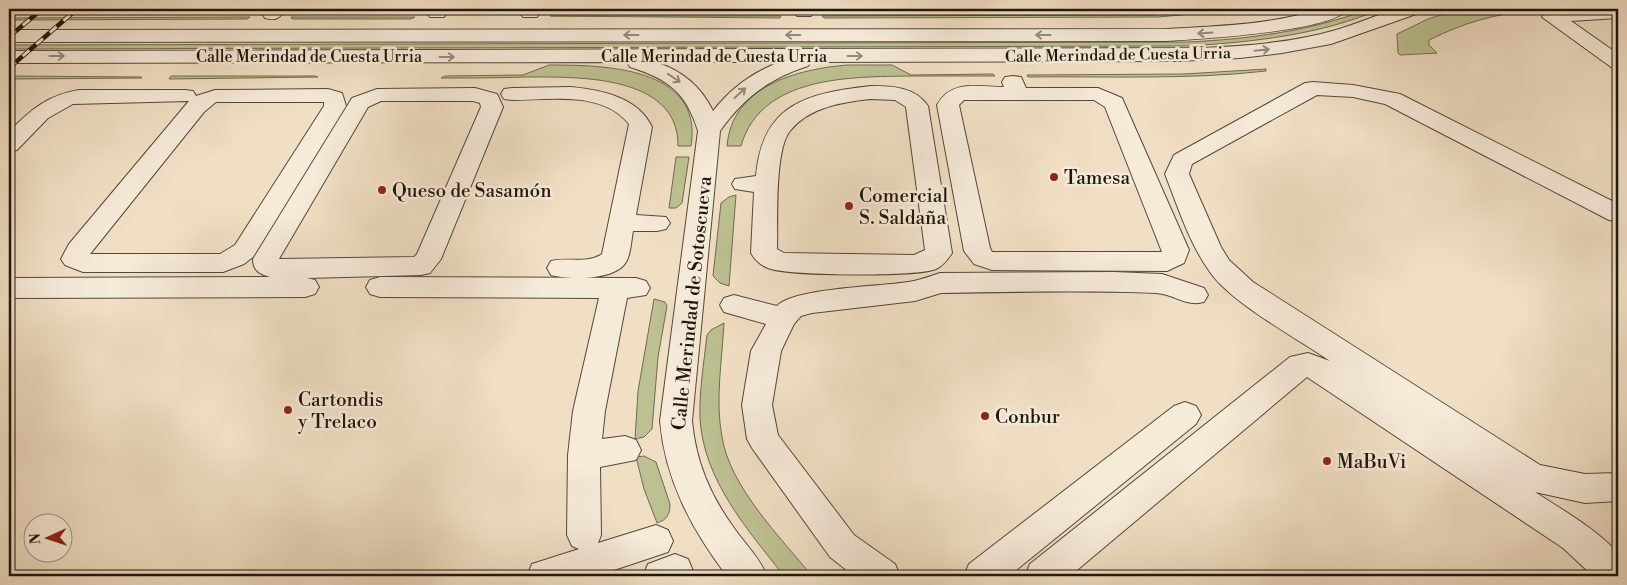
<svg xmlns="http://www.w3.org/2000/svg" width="1627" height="585" viewBox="0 0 1627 585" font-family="'Libre Bodoni',serif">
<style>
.green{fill:#bdc192;stroke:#6e6c4e}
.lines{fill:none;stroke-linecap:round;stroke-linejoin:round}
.minor-casing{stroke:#534839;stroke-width:2}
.minor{fill:#f6ead9;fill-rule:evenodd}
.rail-casing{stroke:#1e160a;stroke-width:4.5}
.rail{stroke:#f6ead9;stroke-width:3;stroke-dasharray:9;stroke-linecap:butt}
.oneway{stroke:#958b7c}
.poi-dot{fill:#8f2418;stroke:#f6ead9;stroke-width:2}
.labels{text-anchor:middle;stroke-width:5;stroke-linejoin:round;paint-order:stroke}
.far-street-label{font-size:16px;fill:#1e160a;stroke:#f6ead9}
.poi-label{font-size:19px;fill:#1e160a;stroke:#f6ead9;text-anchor:start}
.street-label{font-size:19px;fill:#1e160a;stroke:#f6ead9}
</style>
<rect width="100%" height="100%" fill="#f1dfc5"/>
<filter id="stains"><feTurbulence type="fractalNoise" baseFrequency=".004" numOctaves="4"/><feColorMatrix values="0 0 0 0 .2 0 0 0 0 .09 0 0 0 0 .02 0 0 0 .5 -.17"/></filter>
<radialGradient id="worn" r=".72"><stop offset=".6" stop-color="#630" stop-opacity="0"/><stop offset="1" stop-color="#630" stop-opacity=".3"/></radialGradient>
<!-- green -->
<g class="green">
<path d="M 1237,9 L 1250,9 L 1158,17 L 824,18 L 822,16 L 1153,15 Z"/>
<path d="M 1369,9 L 1381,9 C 1320,35 1253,42 1188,46 L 9,49 L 9,45 L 1188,42 C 1250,39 1310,31 1369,9 Z"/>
<path d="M 1460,9 L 1542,9 C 1497,14 1470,20 1429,40 L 1429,45 L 1437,53 L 1400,55 L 1398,53 L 1397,34 L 1428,19 Z"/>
<path d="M 550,16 L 781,16 L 780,18 Z"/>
<path d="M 250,17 L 247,19 L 9,20 L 9,18 Z"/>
<path d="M 291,17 L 415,17 L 411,19 L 292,19 Z"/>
<path d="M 549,65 C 602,65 704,66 691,146 L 678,146 C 679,73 573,77 525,77 C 497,78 469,78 441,78 L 445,76 L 523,75 Z"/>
<path d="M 848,65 L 892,65 L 911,75 L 993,74 L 995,76 C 967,76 939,76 911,76 C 852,77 761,75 741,146 L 727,146 C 732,86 797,69 848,65 Z"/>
<path d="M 1266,69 L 1266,71 C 1188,80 1107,76 1028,77 L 1027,75 L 1184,74 Z"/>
<path d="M 9,76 L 141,77 L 142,78 L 9,79 Z"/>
<path d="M 171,76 L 315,76 L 318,77 L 169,79 Z"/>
<path d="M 676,157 L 689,157 L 682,203 L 676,208 L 669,208 Z"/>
<path d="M 736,195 L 729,286 L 720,283 L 713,276 L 721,203 L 729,197 Z"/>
<path d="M 654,299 L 665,302 L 667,306 L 658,357 L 652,429 L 644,437 L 635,439 L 638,391 Z"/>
<path d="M 724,323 C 722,361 715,400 722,437 C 730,487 781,538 812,576 L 784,576 C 748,530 704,481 700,419 C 699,392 704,362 707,335 L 711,330 Z"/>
<path d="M 644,456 L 656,462 L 670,504 C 670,514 667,520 657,523 L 644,489 L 636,457 Z"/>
</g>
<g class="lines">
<!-- minor casing -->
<g class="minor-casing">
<g id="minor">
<path d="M 266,9 L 286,9 C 280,18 276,21 265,18 L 262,14 Z"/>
<path d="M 430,9 L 449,9 L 444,17 L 430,17 L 427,13 Z"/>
<path d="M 523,9 L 542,9 L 537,17 L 523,17 L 520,13 Z"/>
<path d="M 795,9 L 813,9 L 811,16 L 797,16 Z"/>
<path d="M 1320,9 L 1348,9 C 1332,32 1198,39 1167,41 L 9,42 L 9,30 L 1167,29 C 1218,26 1271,25 1320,9 Z"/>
<path d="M 1395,9 L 1422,9 L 1419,13 L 1331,44 L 1282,53 L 1240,58 L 1177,61 L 811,62 L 808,66 C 770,78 743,98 720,131 L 692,421 C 696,462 710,495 734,528 C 745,544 760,558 767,576 L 727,576 C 692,530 665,480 660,421 L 698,131 C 686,92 668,79 630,67 L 627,62 L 9,63 L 9,51 L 1198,48 C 1244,46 1292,43 1336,30 C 1356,24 1375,16 1395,9 ZM 655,62 L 780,62 C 753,72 731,88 713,111 C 701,86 681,70 655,62 Z"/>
<path d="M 1585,9 L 1618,9 L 1618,18 L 1571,21 L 1618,54 L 1618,69 L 1611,67 L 1542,17 L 1545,13 Z"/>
<path d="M 1013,76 L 1021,77 L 1026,88 L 1098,88 L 1122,98 L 1189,250 L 1184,263 L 1167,271 L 992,270 L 974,264 L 964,251 L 937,105 C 951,79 979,87 1004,87 L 1002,82 L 1005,77 ZM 964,100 L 1094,100 L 1105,107 L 1162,252 L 992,252 L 990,248 L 959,105 Z"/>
<path d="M 1313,82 L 1353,85 L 1400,94 L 1618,204 L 1618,222 L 1609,220 L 1385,104 L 1353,97 L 1317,95 L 1192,164 L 1189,174 L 1221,247 L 1229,260 L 1253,282 L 1540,465 L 1585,474 L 1618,473 L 1618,501 L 1585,503 L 1535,492 C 1564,511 1595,528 1618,553 L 1618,576 L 1593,576 L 1563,548 L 1307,377 L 1070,576 L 1025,576 L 1030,564 L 1290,357 L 1308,353 L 1330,361 C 1298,339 1230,302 1210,272 C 1189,243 1178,207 1165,174 L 1174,155 L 1305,83 Z"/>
<path d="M 871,86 C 893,86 915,87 928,106 L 952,253 C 948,259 943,266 936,269 C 917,277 787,276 768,268 C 760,265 755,260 751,253 L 754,192 L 735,189 L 732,184 L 735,179 L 756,176 C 762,104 807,93 871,86 ZM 871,99 L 895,100 L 906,107 L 925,250 L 914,255 L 784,253 L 777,249 C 778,222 774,151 790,131 C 809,107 843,102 871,99 Z"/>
<path d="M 571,87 C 601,90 638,97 652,127 L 636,215 L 666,217 L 670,223 L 666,229 L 657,231 L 633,231 C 631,241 631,258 623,266 C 609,280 569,280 551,275 L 547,268 L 551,261 C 567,257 588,264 602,254 L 629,124 C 602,90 549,100 512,100 L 504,99 L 501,94 L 504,89 L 512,88 Z"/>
<path d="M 475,88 L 497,94 L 503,107 L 441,259 L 430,273 L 421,275 L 307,278 L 315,280 L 319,287 L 315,294 L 305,297 L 9,298 L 9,278 L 270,277 C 260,274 253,271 253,259 L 352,98 L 377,89 ZM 381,101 L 473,101 L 480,103 L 481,107 L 417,254 L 414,257 L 279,259 L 368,107 Z"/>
<path d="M 328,89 L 342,93 L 346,106 L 253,257 L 244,264 L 223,272 L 83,272 L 65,265 L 61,259 L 69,244 L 189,101 L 73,104 L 48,118 L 17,150 L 9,152 L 9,132 C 30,110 48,95 79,90 L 185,90 L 193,91 L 196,96 L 215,90 ZM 216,102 L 324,102 L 324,106 L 235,245 L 220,254 L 90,254 L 204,112 Z"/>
<path d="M 1114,272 L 1162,274 L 1204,288 L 1208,295 L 1204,302 C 1186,307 1174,294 1156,293 C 1084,290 1013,292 941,293 L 915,301 L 812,313 L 801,316 L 794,324 L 781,351 L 772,405 L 778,435 L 854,535 L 895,564 L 900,576 L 854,576 L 830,557 L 752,448 L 747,439 L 742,405 L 751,351 L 766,324 L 724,312 L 720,305 L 724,298 L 734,295 L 777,306 C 795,287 885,287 914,281 C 923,279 931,276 940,273 Z"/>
<path d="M 380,277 L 636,278 L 646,281 L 650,288 L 646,295 L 627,298 L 605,411 L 602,439 L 625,436 L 636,440 L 641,450 L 636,460 L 600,467 L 601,535 L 598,543 L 656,525 L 668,530 L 673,541 L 668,552 L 596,576 L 527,576 L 532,564 L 579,549 L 572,546 L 567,535 L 568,455 L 573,411 L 599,298 L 380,297 L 370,294 L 366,287 L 370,280 Z"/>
<path d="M 1185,402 L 1196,406 L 1201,415 L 1196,424 L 1009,576 L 964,576 L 969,564 L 1174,406 Z"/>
<path d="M 675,554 L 688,559 L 693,571 L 691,576 L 643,576 L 648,564 Z"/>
</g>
</g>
<!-- minor -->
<use href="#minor" class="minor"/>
<!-- rail casing -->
<g class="rail-casing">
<g id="rail">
<path d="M 9,37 L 42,9"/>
<path d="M 9,68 L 77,9"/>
</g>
</g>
<!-- rail -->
<use href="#rail" class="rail"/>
</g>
<!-- one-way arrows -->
<defs><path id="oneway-shaft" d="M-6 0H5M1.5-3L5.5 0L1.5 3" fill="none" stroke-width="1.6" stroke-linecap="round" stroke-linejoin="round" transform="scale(1.25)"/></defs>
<g class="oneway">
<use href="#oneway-shaft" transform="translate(1205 33) rotate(176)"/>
<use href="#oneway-shaft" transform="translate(631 35) rotate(180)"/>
<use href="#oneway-shaft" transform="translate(793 35) rotate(-180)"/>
<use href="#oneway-shaft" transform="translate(1043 35) rotate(180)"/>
<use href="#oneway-shaft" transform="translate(1262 50) rotate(-6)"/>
<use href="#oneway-shaft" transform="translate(57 56)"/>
<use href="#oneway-shaft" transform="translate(855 56)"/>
<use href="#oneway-shaft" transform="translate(447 57)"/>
<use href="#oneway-shaft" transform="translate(674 78) rotate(34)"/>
<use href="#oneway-shaft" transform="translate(740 93) rotate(-42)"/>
</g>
<!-- markers -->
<g class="poi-dot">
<circle cx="1054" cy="177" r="5"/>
<circle cx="382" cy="190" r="5"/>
<circle cx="849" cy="206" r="5"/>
<circle cx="288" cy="410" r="5"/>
<circle cx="985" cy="416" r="5"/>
<circle cx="1327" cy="461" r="5"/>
</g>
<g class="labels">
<!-- far-street labels -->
<g class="far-street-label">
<text transform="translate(1118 54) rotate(-1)" y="6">Calle Merindad de Cuesta Urria</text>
<text x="309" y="62">Calle Merindad de Cuesta Urria</text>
<text x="714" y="62">Calle Merindad de Cuesta Urria</text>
</g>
<!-- poi labels -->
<g class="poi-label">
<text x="1064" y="184">Tamesa</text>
<text x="392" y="197">Queso de Sasamón</text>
<text x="859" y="202">Comercial<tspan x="859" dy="22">S. Saldaña</tspan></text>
<text x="298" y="406">Cartondis<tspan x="298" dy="22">y Trelaco</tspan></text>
<text x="995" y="423">Conbur</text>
<text x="1337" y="468">MaBuVi</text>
</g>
<!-- street labels -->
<g class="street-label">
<text transform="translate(691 303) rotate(-84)" y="7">Calle Merindad de Sotoscueva</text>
</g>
</g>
<!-- margin -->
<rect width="1627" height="585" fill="none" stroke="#f1dfc5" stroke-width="30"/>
<rect x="10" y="10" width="1607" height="565" fill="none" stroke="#1e160a" stroke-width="2.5"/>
<rect x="15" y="15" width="1597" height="555" fill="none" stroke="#1e160a"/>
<!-- north arrow -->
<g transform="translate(48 538) rotate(267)"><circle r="24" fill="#f6ead9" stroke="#a09586"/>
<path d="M0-4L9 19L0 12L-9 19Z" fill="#8f2418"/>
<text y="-8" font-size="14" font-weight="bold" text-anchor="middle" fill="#1e160a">N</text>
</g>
<rect width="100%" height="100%" filter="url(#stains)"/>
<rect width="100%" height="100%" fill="url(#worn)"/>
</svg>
